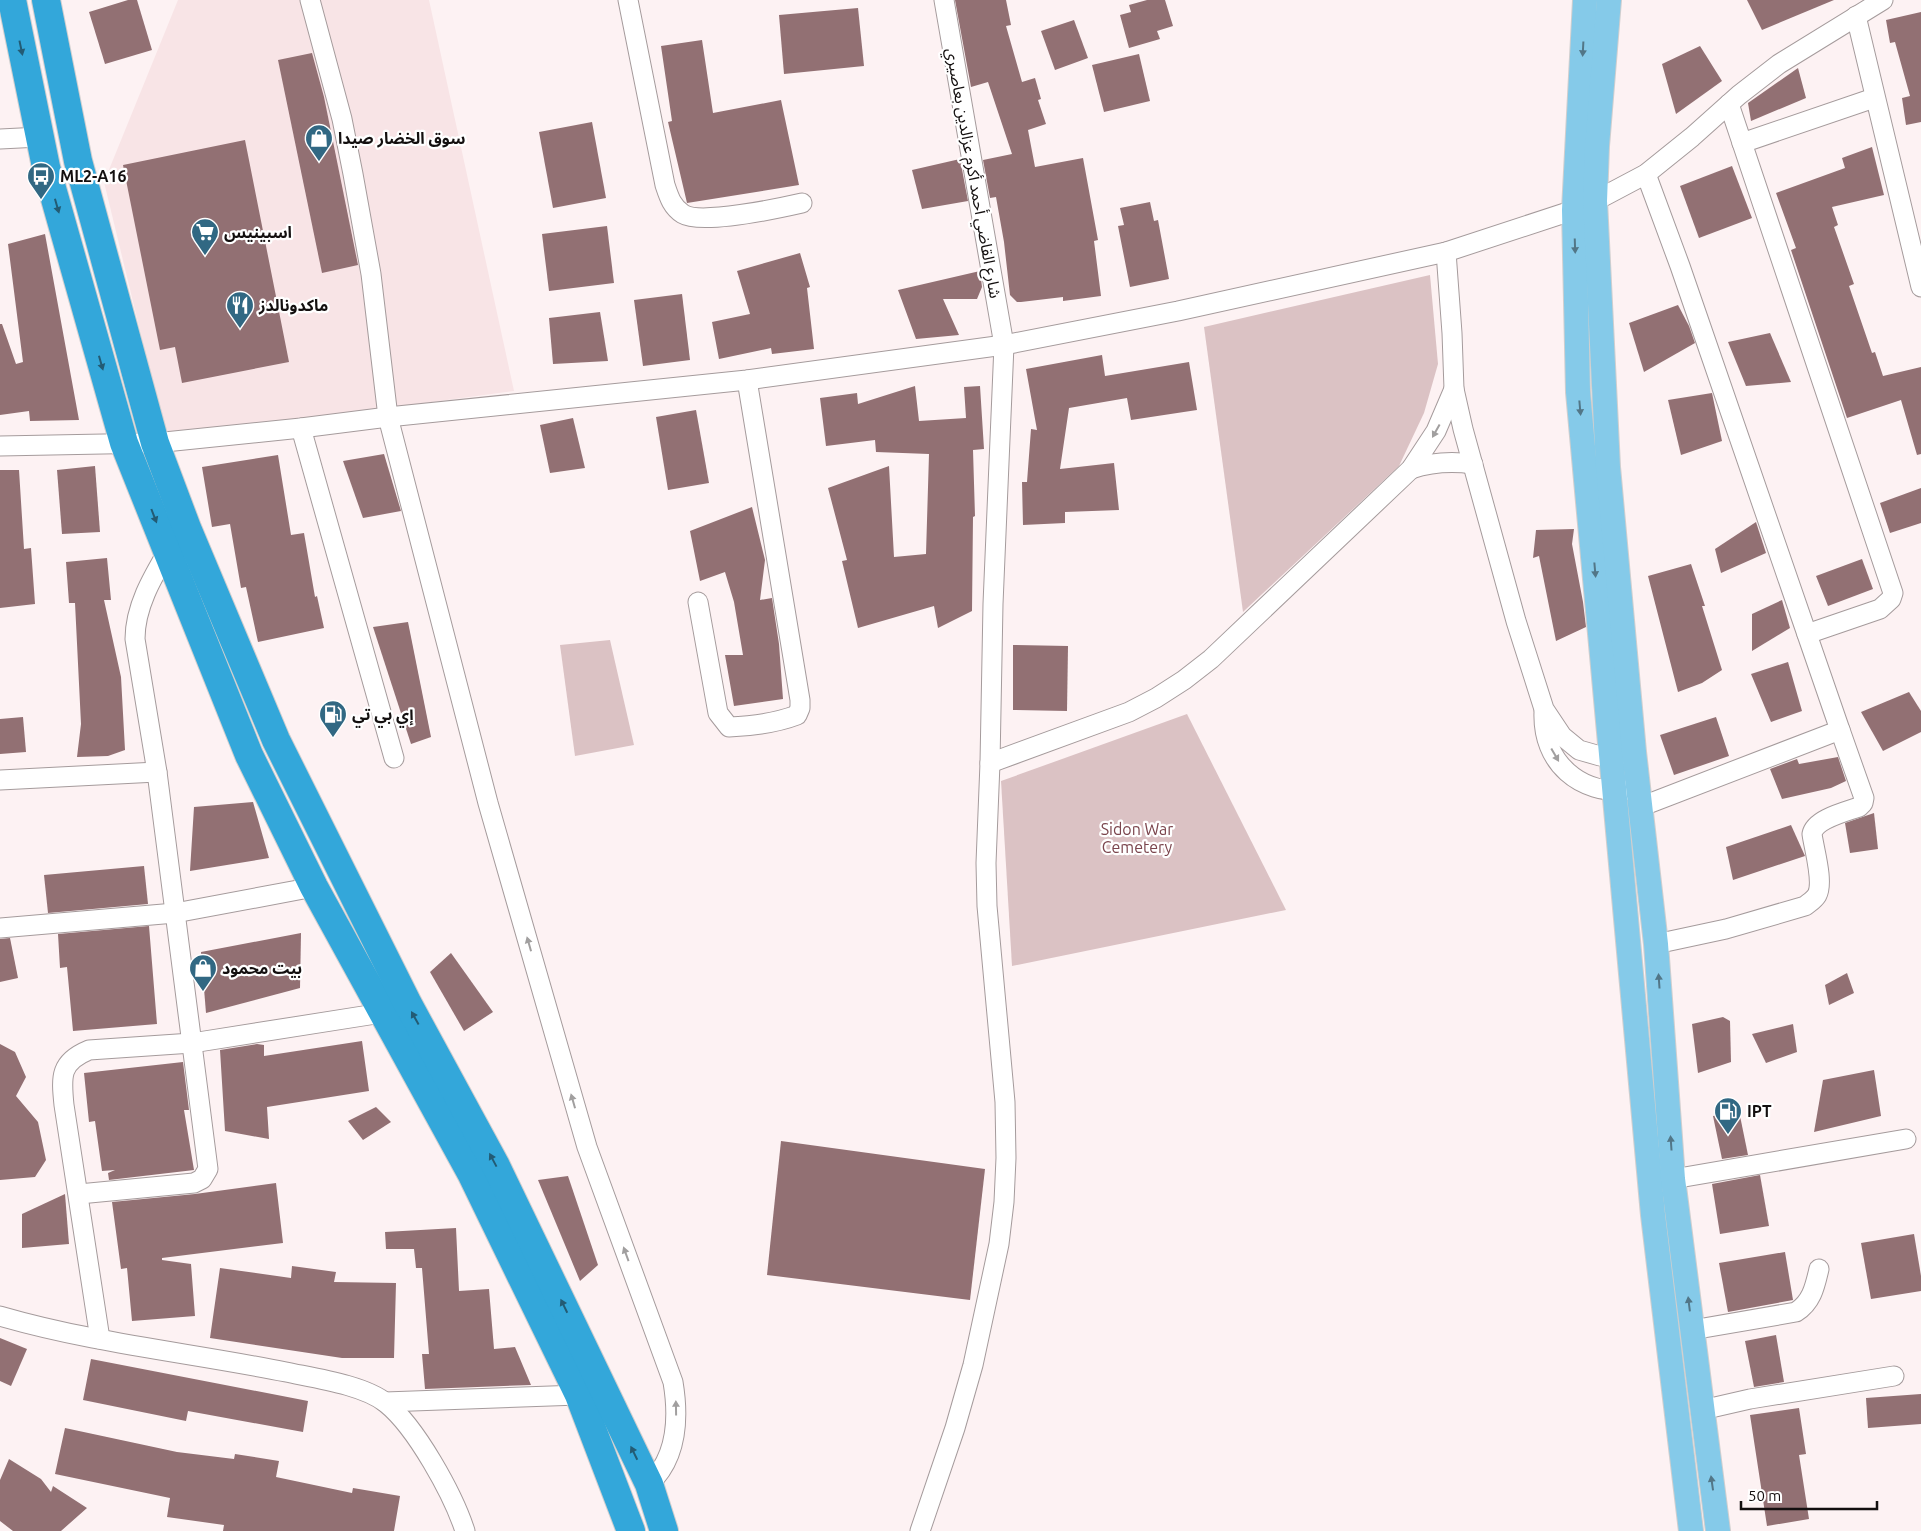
<svg xmlns="http://www.w3.org/2000/svg" width="1921" height="1531" viewBox="0 0 1921 1531" font-family="Ubuntu,'Noto Sans Arabic',sans-serif">
<style>
.built{fill:#f8e4e6}
.green{fill:#dbc2c4}
.building{fill:#927073}
.lines{fill:none;stroke-linecap:round;stroke-linejoin:round}
.minor-casing{stroke:#a59b9c;stroke-width:21}
.major-casing{stroke:#d0cfcf;stroke-width:26}
.highway-casing{stroke:#d0cfcf;stroke-width:30}
.minor{stroke:#fff;stroke-width:19}
.major{stroke:#85cae9;stroke-width:24}
.highway{stroke:#33a7da;stroke-width:28}
.oneway{fill:#235b74}
.oneway2{fill:#527687}
.oneway3{fill:#a19f9f}
.labels{text-anchor:middle;stroke-width:4.5;stroke-linejoin:round;paint-order:stroke}
.poi-label{font-size:16px;font-weight:bold;fill:#130f0f;stroke:#fff;text-anchor:start}
.street-label{font-size:16px;fill:#130f0f;stroke:#fff}
.park-label{font-size:16px;fill:#7b454d;stroke:#fff}
</style>
<rect width="100%" height="100%" fill="#fdf2f3"/>
<!-- built -->
<path class="built" d="M 178,0 L 429,0 L 514,391 L 166,438 L 104,182 Z"/>
<!-- green -->
<g class="green">
<path d="M 1430,275 L 1438,364 L 1424,413 L 1399,466 L 1243,612 L 1204,327 Z"/>
<path d="M 610,640 L 634,745 L 575,756 L 560,645 Z"/>
<path d="M 1187,714 L 1286,910 L 1012,966 L 1001,781 Z"/>
</g>
<!-- building -->
<g class="building">
<path d="M 128,0 L 137,0 L 152,50 L 105,64 L 89,12 Z"/>
<path d="M 955,0 L 1006,0 L 1011,25 L 1006,26 L 1022,82 L 1035,78 L 1041,99 L 1038,100 L 1046,124 L 1028,130 L 1035,167 L 1083,158 L 1098,240 L 1094,241 L 1101,296 L 1063,301 L 1063,297 L 1021,302 L 1017,302 L 1010,295 L 1004,242 L 996,197 L 990,198 L 983,160 L 1012,154 L 988,82 L 971,87 Z"/>
<path d="M 1147,0 L 1165,0 L 1173,26 L 1157,31 L 1160,39 L 1129,48 L 1120,15 L 1131,12 L 1129,5 Z"/>
<path d="M 1747,0 L 1834,0 L 1762,30 Z"/>
<path d="M 858,8 L 864,66 L 784,74 L 779,15 Z"/>
<path d="M 1921,12 L 1921,122 L 1906,125 L 1902,98 L 1910,96 L 1895,42 L 1890,43 L 1886,20 Z"/>
<path d="M 1074,20 L 1088,58 L 1055,70 L 1041,31 Z"/>
<path d="M 702,40 L 713,113 L 781,100 L 799,185 L 687,203 L 668,122 L 672,121 L 661,46 Z"/>
<path d="M 1700,46 L 1722,81 L 1676,114 L 1662,64 Z"/>
<path d="M 312,53 L 324,97 L 358,265 L 322,273 L 278,60 Z"/>
<path d="M 1139,54 L 1150,101 L 1104,112 L 1092,65 Z"/>
<path d="M 1798,68 L 1806,98 L 1751,121 L 1748,103 Z"/>
<path d="M 592,122 L 606,198 L 553,208 L 539,132 Z"/>
<path d="M 245,140 L 289,362 L 182,383 L 175,347 L 160,350 L 123,165 Z"/>
<path d="M 1872,147 L 1884,195 L 1832,207 L 1838,225 L 1834,227 L 1854,284 L 1849,286 L 1872,353 L 1875,352 L 1883,376 L 1921,367 L 1921,454 L 1917,455 L 1901,400 L 1847,418 L 1791,250 L 1796,248 L 1776,193 L 1845,168 L 1842,158 Z"/>
<path d="M 960,159 L 968,201 L 922,209 L 912,170 Z"/>
<path d="M 1732,166 L 1752,218 L 1699,238 L 1680,186 Z"/>
<path d="M 1150,202 L 1154,221 L 1158,220 L 1169,279 L 1130,287 L 1118,226 L 1124,225 L 1120,208 Z"/>
<path d="M 607,226 L 614,283 L 549,291 L 542,234 Z"/>
<path d="M 45,234 L 79,420 L 30,421 L 29,411 L 0,415 L 0,324 L 2,324 L 16,364 L 23,362 L 8,244 Z"/>
<path d="M 800,253 L 810,287 L 807,288 L 814,349 L 772,354 L 771,348 L 719,359 L 712,322 L 750,314 L 737,271 Z"/>
<path d="M 980,271 L 982,287 L 977,299 L 943,299 L 959,335 L 916,339 L 898,290 Z"/>
<path d="M 682,294 L 690,360 L 643,366 L 634,300 Z"/>
<path d="M 1678,305 L 1689,326 L 1695,343 L 1644,372 L 1629,323 Z"/>
<path d="M 600,312 L 608,361 L 553,364 L 549,318 Z"/>
<path d="M 1770,333 L 1791,382 L 1746,386 L 1728,342 Z"/>
<path d="M 1102,355 L 1105,376 L 1189,362 L 1197,410 L 1131,420 L 1127,398 L 1069,408 L 1060,469 L 1114,463 L 1119,510 L 1065,512 L 1065,523 L 1023,525 L 1022,482 L 1027,482 L 1031,429 L 1037,430 L 1026,369 Z"/>
<path d="M 915,386 L 919,421 L 966,418 L 964,387 L 980,386 L 984,449 L 973,450 L 975,516 L 973,517 L 972,611 L 938,628 L 934,606 L 858,628 L 842,561 L 847,560 L 828,488 L 889,466 L 894,557 L 926,554 L 929,454 L 876,452 L 875,440 L 826,446 L 820,398 L 857,393 L 858,404 Z"/>
<path d="M 1712,393 L 1722,441 L 1681,455 L 1668,400 Z"/>
<path d="M 696,410 L 709,483 L 668,490 L 656,417 Z"/>
<path d="M 573,418 L 585,468 L 550,473 L 540,425 Z"/>
<path d="M 384,454 L 401,511 L 363,518 L 343,461 Z"/>
<path d="M 278,455 L 291,535 L 304,533 L 315,597 L 317,596 L 324,628 L 258,642 L 246,587 L 241,588 L 230,524 L 212,527 L 202,467 Z"/>
<path d="M 95,466 L 100,532 L 62,534 L 57,470 Z"/>
<path d="M 0,470 L 19,470 L 24,549 L 31,548 L 35,604 L 0,608 Z"/>
<path d="M 1921,488 L 1921,523 L 1890,533 L 1880,503 Z"/>
<path d="M 752,507 L 765,560 L 760,600 L 772,598 L 779,644 L 783,699 L 734,706 L 725,655 L 743,655 L 734,602 L 725,572 L 700,581 L 690,531 Z"/>
<path d="M 1756,522 L 1766,553 L 1721,573 L 1715,549 Z"/>
<path d="M 1574,529 L 1572,544 L 1583,602 L 1586,627 L 1556,641 L 1539,556 L 1533,558 L 1536,530 Z"/>
<path d="M 107,558 L 111,600 L 104,600 L 121,677 L 125,750 L 108,756 L 77,757 L 81,724 L 75,603 L 69,603 L 66,562 Z"/>
<path d="M 1862,559 L 1873,589 L 1828,606 L 1816,576 Z"/>
<path d="M 1691,564 L 1705,606 L 1702,606 L 1722,670 L 1702,683 L 1678,692 L 1648,576 Z"/>
<path d="M 1782,600 L 1790,628 L 1752,651 L 1752,614 Z"/>
<path d="M 408,622 L 431,737 L 411,744 L 373,627 Z"/>
<path d="M 1013,645 L 1068,646 L 1067,711 L 1013,710 Z"/>
<path d="M 1788,662 L 1802,711 L 1771,722 L 1751,674 Z"/>
<path d="M 1909,692 L 1921,711 L 1921,732 L 1883,751 L 1861,712 Z"/>
<path d="M 23,717 L 26,752 L 0,754 L 0,719 Z"/>
<path d="M 1716,717 L 1729,756 L 1674,775 L 1660,735 Z"/>
<path d="M 1838,757 L 1846,781 L 1831,788 L 1782,799 L 1770,769 L 1797,759 L 1799,764 Z"/>
<path d="M 253,802 L 269,858 L 190,871 L 194,807 Z"/>
<path d="M 1874,813 L 1878,849 L 1850,853 L 1845,823 Z"/>
<path d="M 1791,825 L 1805,856 L 1733,880 L 1726,847 Z"/>
<path d="M 144,866 L 148,904 L 48,913 L 44,875 Z"/>
<path d="M 149,926 L 157,1024 L 73,1031 L 67,967 L 60,968 L 58,934 Z"/>
<path d="M 301,933 L 300,988 L 206,1013 L 201,952 Z"/>
<path d="M 10,938 L 18,978 L 0,982 L 0,939 Z"/>
<path d="M 451,953 L 493,1012 L 464,1031 L 430,972 Z"/>
<path d="M 1847,973 L 1854,993 L 1829,1005 L 1825,985 Z"/>
<path d="M 1723,1017 L 1730,1021 L 1731,1062 L 1698,1073 L 1692,1024 Z"/>
<path d="M 1793,1024 L 1797,1052 L 1766,1063 L 1752,1034 Z"/>
<path d="M 362,1041 L 369,1091 L 267,1107 L 269,1139 L 225,1131 L 220,1050 L 257,1044 L 264,1045 L 264,1056 Z"/>
<path d="M 0,1044 L 15,1052 L 26,1077 L 16,1096 L 38,1122 L 46,1160 L 35,1177 L 0,1180 Z"/>
<path d="M 183,1062 L 189,1110 L 184,1110 L 194,1170 L 109,1180 L 108,1173 L 115,1170 L 102,1171 L 95,1121 L 89,1122 L 84,1073 Z"/>
<path d="M 1874,1070 L 1881,1116 L 1814,1132 L 1823,1080 Z"/>
<path d="M 376,1107 L 391,1122 L 363,1140 L 348,1121 Z"/>
<path d="M 1739,1111 L 1748,1155 L 1722,1159 L 1713,1116 Z"/>
<path d="M 781,1141 L 985,1169 L 970,1300 L 767,1275 Z"/>
<path d="M 1760,1175 L 1769,1226 L 1720,1234 L 1712,1184 Z"/>
<path d="M 568,1176 L 598,1265 L 580,1281 L 538,1180 Z"/>
<path d="M 276,1183 L 283,1243 L 162,1258 L 162,1260 L 191,1264 L 195,1316 L 132,1321 L 127,1268 L 121,1269 L 112,1202 L 195,1194 Z"/>
<path d="M 65,1194 L 69,1244 L 22,1248 L 22,1214 Z"/>
<path d="M 456,1228 L 459,1291 L 489,1289 L 494,1349 L 515,1347 L 531,1385 L 425,1389 L 422,1354 L 429,1354 L 422,1268 L 416,1268 L 414,1249 L 386,1249 L 385,1232 Z"/>
<path d="M 1914,1234 L 1921,1276 L 1921,1291 L 1871,1299 L 1861,1243 Z"/>
<path d="M 1785,1252 L 1793,1300 L 1728,1312 L 1719,1263 Z"/>
<path d="M 292,1266 L 336,1272 L 334,1282 L 396,1283 L 394,1358 L 342,1358 L 210,1338 L 220,1268 L 291,1278 Z"/>
<path d="M 1776,1335 L 1784,1382 L 1754,1387 L 1745,1341 Z"/>
<path d="M 0,1338 L 27,1349 L 11,1386 L 0,1381 Z"/>
<path d="M 91,1359 L 308,1401 L 303,1432 L 188,1411 L 186,1421 L 83,1400 Z"/>
<path d="M 1921,1394 L 1921,1424 L 1868,1428 L 1866,1398 Z"/>
<path d="M 1799,1408 L 1806,1454 L 1799,1455 L 1809,1519 L 1767,1526 L 1750,1415 Z"/>
<path d="M 65,1428 L 177,1452 L 234,1459 L 235,1454 L 279,1461 L 276,1477 L 352,1493 L 353,1488 L 400,1496 L 394,1531 L 223,1531 L 224,1525 L 167,1517 L 170,1498 L 55,1474 Z"/>
<path d="M 9,1459 L 41,1479 L 51,1492 L 53,1486 L 87,1508 L 61,1531 L 13,1531 L 0,1521 L 0,1480 Z"/>
</g>
<g class="lines">
<!-- minor casing -->
<g class="minor-casing">
<g id="minor">
<path d="M 310,0 L 342,119 L 353,174 L 371,274 L 388,417 L 488,803 L 587,1147 L 673,1382 C 679,1418 677,1458 649,1484"/>
<path d="M 628,0 L 665,185 C 669,197 672,207 683,214 C 701,225 780,208 802,203"/>
<path d="M 1856,16 L 1921,287"/>
<path d="M 1729,104 L 1893,593 L 1891,599 L 1880,609 L 1807,634"/>
<path d="M 0,139 L 40,137"/>
<path d="M 1742,143 L 1874,98"/>
<path d="M 1595,201 L 1646,174 L 1692,137 L 1739,95 L 1779,64 L 1883,0"/>
<path d="M 1446,252 L 1452,333 L 1454,389 L 1463,429 L 1516,621 L 1544,709 L 1562,736 L 1579,750 L 1600,756 L 1623,754"/>
<path d="M 301,428 L 394,758"/>
<path d="M 0,446 L 155,443 L 301,428 L 388,417 L 747,380 L 1004,345 L 1178,311 L 1446,252 L 1574,210"/>
<path d="M 1411,469 C 1432,462 1451,461 1473,464"/>
<path d="M 698,602 L 718,713 L 729,727 C 751,726 776,723 797,715 L 800,708 L 800,700 L 747,380"/>
<path d="M 1544,712 C 1542,763 1580,795 1628,790"/>
<path d="M 990,763 L 1129,712 L 1156,698 L 1184,680 L 1211,659 L 1411,469 L 1436,431 L 1454,389"/>
<path d="M 0,780 L 157,772"/>
<path d="M 1640,807 L 1840,730 L 1680,266 L 1646,174"/>
<path d="M 0,928 L 175,913 L 314,887"/>
<path d="M 1656,944 L 1726,929 L 1805,906 C 1810,902 1814,900 1817,895 C 1824,882 1814,849 1812,834 C 1815,819 1845,812 1859,807 L 1863,803 L 1864,798 L 1840,730"/>
<path d="M 1673,1179 L 1906,1139"/>
<path d="M 79,1194 L 194,1183 L 202,1179 L 208,1169 L 157,772 L 135,639 C 135,607 152,578 168,551"/>
<path d="M 0,1316 C 93,1343 191,1353 286,1372 C 314,1378 364,1385 386,1403 C 416,1427 453,1494 465,1531"/>
<path d="M 1692,1330 L 1796,1312 C 1812,1302 1815,1286 1819,1269"/>
<path d="M 100,1339 L 64,1105 C 61,1076 60,1062 89,1050 L 192,1043 L 382,1013"/>
<path d="M 385,1402 L 579,1395"/>
<path d="M 1702,1410 L 1750,1399 L 1894,1376"/>
<path d="M 920,1531 L 955,1428 L 973,1365 L 999,1244 L 1004,1202 L 1006,1158 L 1005,1102 L 987,906 L 986,863 L 990,763 L 993,604 L 1004,345 L 944,0"/>
</g>
</g>
<!-- major casing -->
<g class="major-casing">
<g id="major">
<path d="M 1585,0 L 1574,210 L 1578,392 L 1653,1215 L 1691,1531"/>
<path d="M 1609,0 L 1597,146 L 1595,201 L 1608,467 L 1634,752 L 1656,944 L 1673,1179 L 1718,1531"/>
</g>
</g>
<!-- highway casing -->
<g class="highway-casing">
<g id="highway">
<path d="M 12,0 L 46,167 L 124,443 L 249,755 L 314,887 L 471,1173 L 579,1395 L 631,1531"/>
<path d="M 46,0 L 78,161 L 155,443 L 187,528 L 276,740 L 408,1004 L 496,1166 L 649,1484 L 664,1531"/>
</g>
</g>
<!-- minor -->
<use href="#minor" class="minor"/>
<!-- major -->
<use href="#major" class="major"/>
<!-- highway -->
<use href="#highway" class="highway"/>
</g>
<!-- one-way arrows -->
<defs><path id="oneway-solid" d="M-6-.8H1V-3.2L6.5 0L1 3.2V.8H-6Z" transform="scale(1.25)"/></defs>
<g class="oneway">
<use href="#oneway-solid" transform="translate(21 48) rotate(78)"/>
<use href="#oneway-solid" transform="translate(57 206) rotate(74)"/>
<use href="#oneway-solid" transform="translate(101 363) rotate(74)"/>
<use href="#oneway-solid" transform="translate(154 516) rotate(69)"/>
<use href="#oneway-solid" transform="translate(415 1018) rotate(-119)"/>
<use href="#oneway-solid" transform="translate(493 1160) rotate(-118)"/>
<use href="#oneway-solid" transform="translate(564 1306) rotate(-116)"/>
<use href="#oneway-solid" transform="translate(634 1453) rotate(-116)"/>
</g>
<g class="oneway2">
<use href="#oneway-solid" transform="translate(1583 49) rotate(93)"/>
<use href="#oneway-solid" transform="translate(1575 246) rotate(88)"/>
<use href="#oneway-solid" transform="translate(1580 408) rotate(85)"/>
<use href="#oneway-solid" transform="translate(1595 570) rotate(85)"/>
<use href="#oneway-solid" transform="translate(1659 981) rotate(-94)"/>
<use href="#oneway-solid" transform="translate(1671 1143) rotate(-94)"/>
<use href="#oneway-solid" transform="translate(1689 1304) rotate(-97)"/>
<use href="#oneway-solid" transform="translate(1712 1483) rotate(-98)"/>
</g>
<g class="oneway3">
<use href="#oneway-solid" transform="translate(1436 431) rotate(119)"/>
<use href="#oneway-solid" transform="translate(1555 755) rotate(60)"/>
<use href="#oneway-solid" transform="translate(529 944) rotate(-106)"/>
<use href="#oneway-solid" transform="translate(573 1101) rotate(-106)"/>
<use href="#oneway-solid" transform="translate(626 1254) rotate(-110)"/>
<use href="#oneway-solid" transform="translate(676 1408) rotate(-91)"/>
</g>
<!-- icons -->
<defs>
<g id="shop-pin" transform="scale(1.4375)"><path d="M0 17L-7.5 6A9.5 9.5 0 1 1 7.5 6Z" fill="#316883" stroke="#fff"/><path d="M-5-2.5h2.3a2.7 3.5 0 0 1 5.4 0H5L5.5 6h-11ZM-1.5-2.5h3a1.5 2.3 0 0 0-3 0Z" fill="#fff"/></g>
<g id="bus-pin" transform="scale(1.4375)"><path d="M0 17L-7.5 6A9.5 9.5 0 1 1 7.5 6Z" fill="#316883" stroke="#fff"/><path d="M-5-6H5V4H4V6H2V4H-2V6H-4V4H-5ZM-3.5-4V0h7V-4ZM-3.5 1.2v1.5H-2V1.2ZM2 1.2v1.5H3.5V1.2Z" fill="#fff"/></g>
<g id="supermarket-pin" transform="scale(1.4375)"><path d="M0 17L-7.5 6A9.5 9.5 0 1 1 7.5 6Z" fill="#316883" stroke="#fff"/><path d="M-6-5.5h2.5l.6 2H6L4.5 2H-2.5L-4.4-4H-6ZM-1.5 3.2a1.3 1.3 0 1 0 .1 0ZM3 3.2a1.3 1.3 0 1 0 .1 0Z" fill="#fff"/></g>
<g id="restaurant-pin" transform="scale(1.4375)"><path d="M0 17L-7.5 6A9.5 9.5 0 1 1 7.5 6Z" fill="#316883" stroke="#fff"/><path d="M-5-6h1v4h1v-4h1v4h1v-4h1v5L-1.5 .5V6h-2V.5L-5-1ZM5-6V6H3V1.5H1.5Q1.5-4 5-6Z" fill="#fff"/></g>
<g id="fuel-pin" transform="scale(1.4375)"><path d="M0 17L-7.5 6A9.5 9.5 0 1 1 7.5 6Z" fill="#316883" stroke="#fff"/><path d="M-5.5-6h7V0h2V4h1.3V-2.5L3-4.5l.8-.8L6-3V5H2.5V1h-1V6h-7ZM-4.2-4.7v3.2H.2V-4.7Z" fill="#fff"/></g>
</defs>
<g fill-rule="evenodd">
<use href="#shop-pin" x="319" y="138"/>
<use href="#bus-pin" x="41" y="176"/>
<use href="#supermarket-pin" x="205" y="232"/>
<use href="#restaurant-pin" x="240" y="305"/>
<use href="#fuel-pin" x="333" y="714"/>
<use href="#shop-pin" x="203" y="968"/>
<use href="#fuel-pin" x="1728" y="1111"/>
</g>
<g class="labels">
<!-- poi labels -->
<g class="poi-label">
<text x="338" y="144">سوق الخضار صيدا</text>
<text x="60" y="182">ML2-A16</text>
<text x="224" y="238">اسبينيس</text>
<text x="259" y="311">ماكدونالدز</text>
<text x="352" y="720">إي بي تي</text>
<text x="222" y="974">بيت محمود</text>
<text x="1747" y="1117">IPT</text>
</g>
<!-- street labels -->
<g class="street-label">
<text transform="translate(974 173) rotate(80)" y="6">شارع القاضي أحمد أكرم عزالدين بعاصيري</text>
</g>
<!-- park labels -->
<g class="park-label">
<text x="1137" y="835">Sidon War<tspan x="1137" dy="18">Cemetery</tspan></text>
</g>
</g>
<!-- scale -->
<path d="M1741 1501v8h136v-8" fill="none" stroke="#130f0f" stroke-width="2.5"/>
<text x="1748" y="1501" font-size="15" fill="#130f0f" stroke="#ffffff" stroke-width="4" paint-order="stroke">50 m</text>
</svg>
